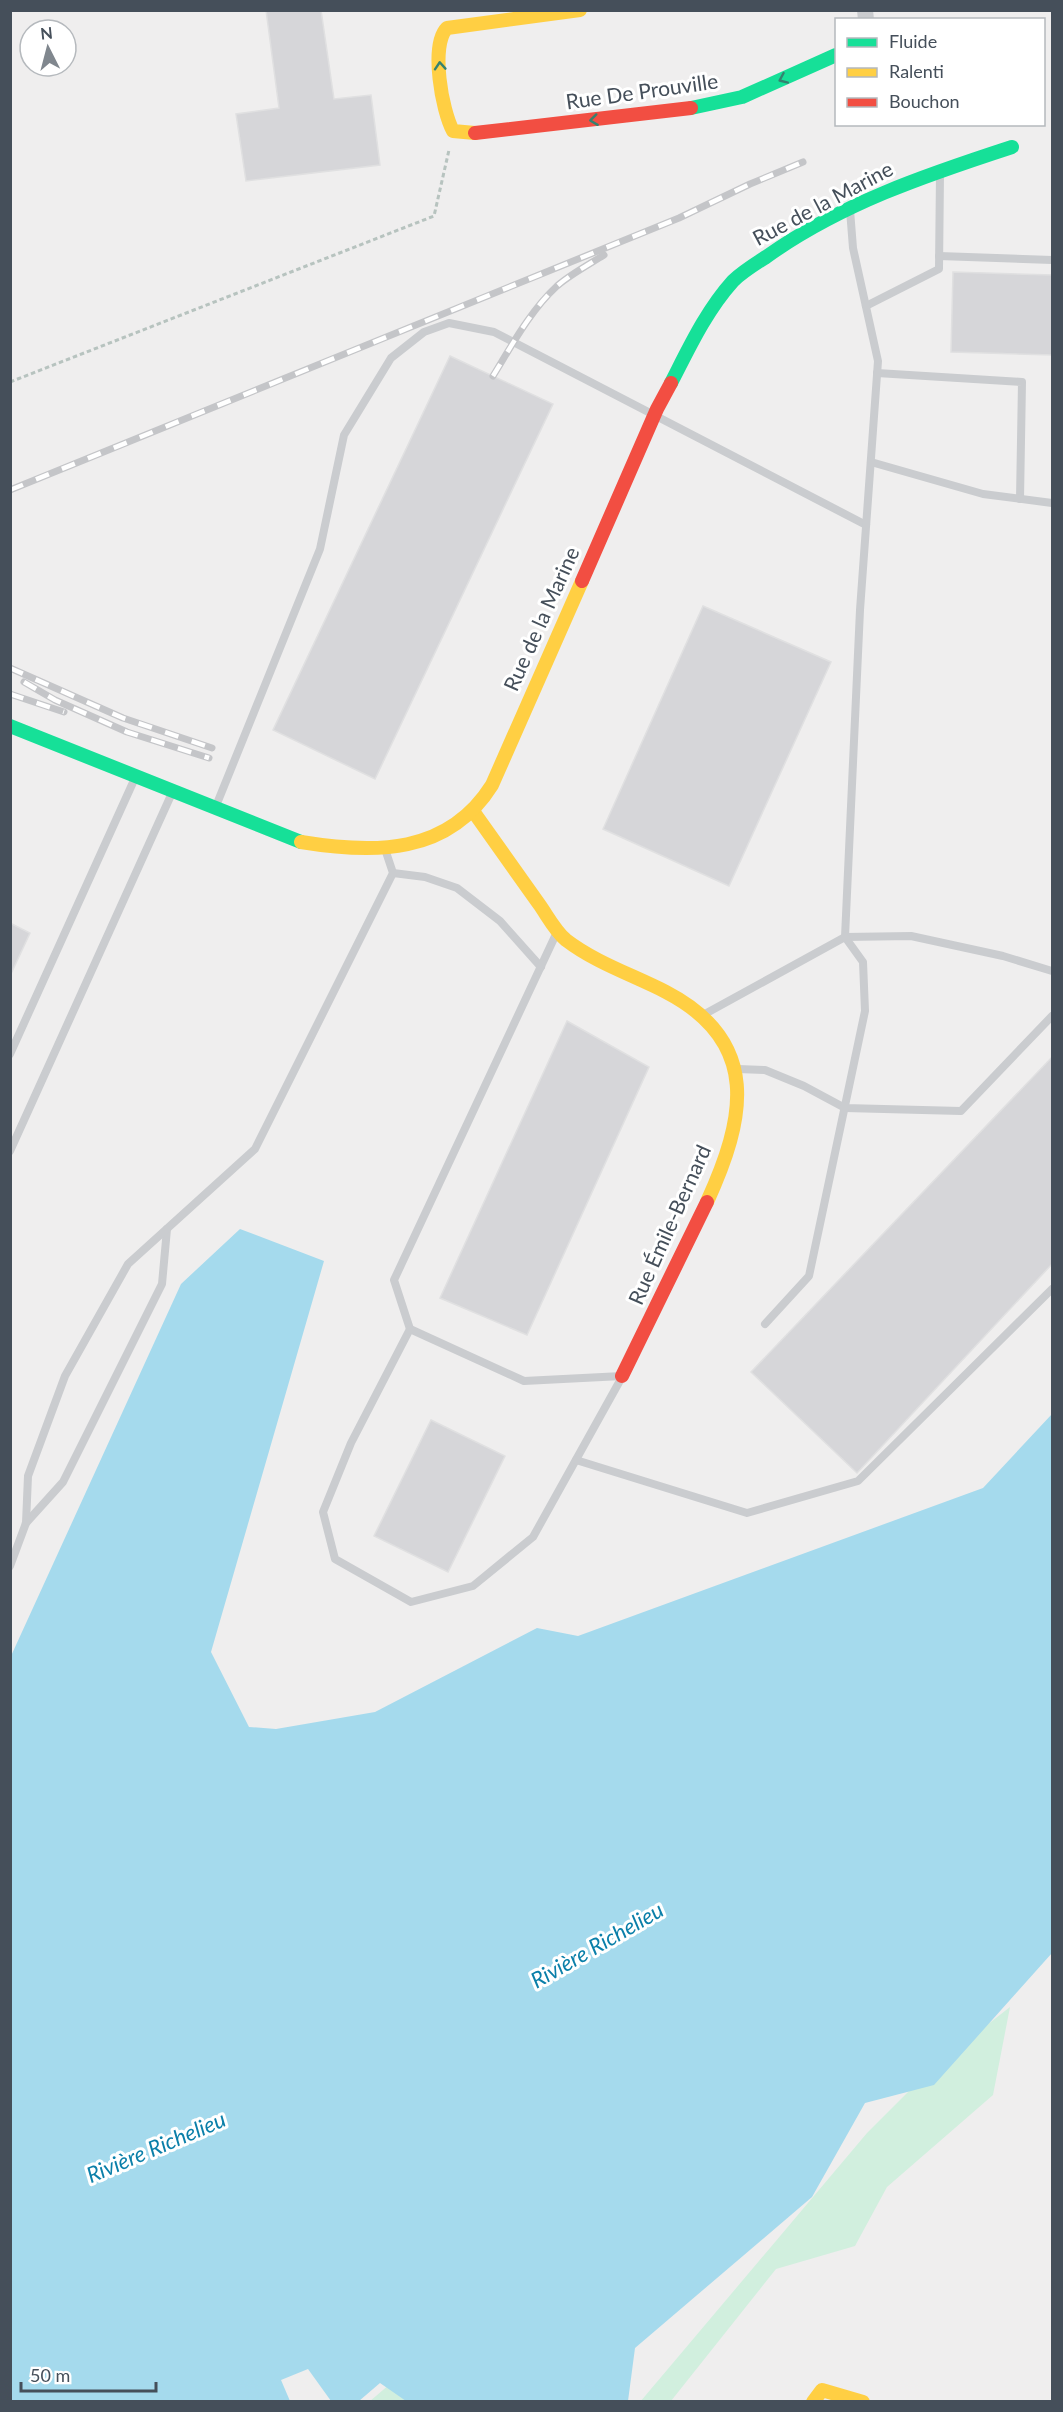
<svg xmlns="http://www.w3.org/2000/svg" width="1063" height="2412" viewBox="0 0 1063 2412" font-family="Lato,sans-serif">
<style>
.green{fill:#d1efde}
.water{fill:#a5daed}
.building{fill:#d6d6d9;stroke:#e0e0e1;stroke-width:1.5}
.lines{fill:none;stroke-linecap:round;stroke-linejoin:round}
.path{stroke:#b7c3bf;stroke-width:3;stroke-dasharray:4.5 3;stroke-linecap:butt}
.lane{stroke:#cacccf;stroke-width:8}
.street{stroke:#cacccf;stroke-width:16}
.fast{stroke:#16e098;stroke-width:14}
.slow{stroke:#ffcf43;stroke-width:14}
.jam{stroke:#f24e42;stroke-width:14}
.rail-casing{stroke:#c4c5c8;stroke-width:7}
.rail{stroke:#fff;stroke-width:4.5;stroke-dasharray:14;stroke-linecap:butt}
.oneway{stroke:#358270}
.labels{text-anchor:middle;stroke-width:6;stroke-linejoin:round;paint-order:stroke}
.street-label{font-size:21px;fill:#454f5a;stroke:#fff}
.water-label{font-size:22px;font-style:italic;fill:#0a7fa9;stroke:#fff}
</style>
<rect width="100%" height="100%" fill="#efeeee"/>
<!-- green -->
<g class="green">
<path d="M 1010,2007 L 993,2095 L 887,2187 L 855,2246 L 776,2269 L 671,2401 L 640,2402 L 867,2133 L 932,2068 Z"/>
<path d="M 390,2384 L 411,2402 L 369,2402 Z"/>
</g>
<!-- water -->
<path class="water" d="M 240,1229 L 324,1261 L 211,1652 L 249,1727 L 276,1729 L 375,1712 L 537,1628 L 578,1636 L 983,1488 L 1052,1414 L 1052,1953 L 934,2085 L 865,2103 L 812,2197 L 635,2348 L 628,2401 L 406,2401 L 380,2383 L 359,2401 L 331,2401 L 308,2369 L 281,2380 L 290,2401 L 11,2401 L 11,1656 L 181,1284 Z"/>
<!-- building -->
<g class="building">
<path d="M 266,10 L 321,10 L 334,99 L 371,95 L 380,165 L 246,181 L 236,114 L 279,108 Z"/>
<path d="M 953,272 L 1053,275 L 1053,355 L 951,352 Z"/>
<path d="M 450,356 L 553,404 L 375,779 L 273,730 Z"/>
<path d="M 703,606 L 831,662 L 729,886 L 603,829 Z"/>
<path d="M 10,923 L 30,933 L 10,976 Z"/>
<path d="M 567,1021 L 649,1067 L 527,1335 L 440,1298 Z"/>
<path d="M 1053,1056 L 1053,1263 L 857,1473 L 751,1372 Z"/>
<path d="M 431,1420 L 505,1456 L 448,1572 L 374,1536 Z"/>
</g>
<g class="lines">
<!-- path -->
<path class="path" d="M 10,382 L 434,216 L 449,150"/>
<!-- lane -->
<g class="lane">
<path d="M 939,256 L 1052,260"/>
<path d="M 866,306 L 939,269 L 940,174"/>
<path d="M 877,373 L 1022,382 L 1020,499"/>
<path d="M 871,462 L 983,494 L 1052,503"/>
<path d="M 216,806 L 320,549 L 344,435 L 391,358 L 424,332 L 449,323 L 494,332 L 866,525"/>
<path d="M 393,873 L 425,877 L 457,888 L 500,921 L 541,967"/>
<path d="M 557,932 L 394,1280 L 410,1329 L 524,1381 L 622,1376"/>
<path d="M 845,937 L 911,936 L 1003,956 L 1052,971"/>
<path d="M 703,1015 L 845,937 L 860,610 L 878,361 L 853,248 L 850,210"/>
<path d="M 10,1054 L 135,778"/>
<path d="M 738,1069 L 765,1070 L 804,1086 L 845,1108 L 961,1111 L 1052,1016"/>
<path d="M 10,1151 L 172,793"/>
<path d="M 765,1324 L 809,1276 L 865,1011 L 863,962 L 845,937"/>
<path d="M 410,1329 L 351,1443 L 323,1512 L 335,1559 L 411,1602 L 473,1586 L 533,1537 L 622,1377"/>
<path d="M 576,1460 L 747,1513 L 858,1481 L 1052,1289"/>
<path d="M 26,1523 L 63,1482 L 162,1284 L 167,1229"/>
<path d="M 10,1566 L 26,1523 L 28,1476 L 65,1376 L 128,1264 L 255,1149 L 393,873 L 385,849"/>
</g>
<!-- street -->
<path class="street" d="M 865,10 L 866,20"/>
<!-- fast -->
<g class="fast">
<path d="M 691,108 L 742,97 L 836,55"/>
<path d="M 671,383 C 689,348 706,311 733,281 C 742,272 755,264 766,257 C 840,204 926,175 1012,147"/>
<path d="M 10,726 L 301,842"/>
</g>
<!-- slow -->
<g class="slow">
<path d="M 475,133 L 453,131 C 442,111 430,45 447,28 L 580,10"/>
<path d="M 473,811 C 495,842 517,873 539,904 C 547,915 555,931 566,940 C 596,963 633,975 666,992 C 762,1042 745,1119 707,1202"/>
<path d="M 301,842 C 374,854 448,855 492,785 L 582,581"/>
<path d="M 813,2402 L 822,2390 L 863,2402"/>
</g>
<!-- jam -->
<g class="jam">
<path d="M 475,133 L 691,108"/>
<path d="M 582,581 L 657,409 L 671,383"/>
<path d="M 622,1376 L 707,1202"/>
</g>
<!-- rail casing -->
<g class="rail-casing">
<g id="rail">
<path d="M 493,376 C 512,345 530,311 557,286 C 571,274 588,265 604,255"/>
<path d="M 10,490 L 679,218 L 750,184 L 803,162"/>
<path d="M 10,668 L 123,718 L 212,748"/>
<path d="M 24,682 L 55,700 L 127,732 L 209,758"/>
<path d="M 10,694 L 64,712"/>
</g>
</g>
<!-- rail -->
<use href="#rail" class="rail"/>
</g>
<!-- one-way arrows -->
<defs><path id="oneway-chevron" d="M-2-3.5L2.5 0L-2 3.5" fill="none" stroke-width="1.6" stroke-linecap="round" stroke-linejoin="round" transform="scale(1.5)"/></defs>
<g class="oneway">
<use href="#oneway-chevron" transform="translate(440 66) rotate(-94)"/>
<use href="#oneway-chevron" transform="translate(783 79) rotate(156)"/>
<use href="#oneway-chevron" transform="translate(594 120) rotate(173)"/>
</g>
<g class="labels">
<!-- street labels -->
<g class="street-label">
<text transform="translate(642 92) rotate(-8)" y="7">Rue De Prouville</text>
<text transform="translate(823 204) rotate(-28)" y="7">Rue de la Marine</text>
<text transform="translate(542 619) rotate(-66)" y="7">Rue de la Marine</text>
<text transform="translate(670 1225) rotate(-66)" y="7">Rue Émile-Bernard</text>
</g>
<!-- water labels -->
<g class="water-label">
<text transform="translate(597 1945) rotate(-30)" y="8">Rivière Richelieu</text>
<text transform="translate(156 2147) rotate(-23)" y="8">Rivière Richelieu</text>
</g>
</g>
<!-- border -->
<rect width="1063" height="2412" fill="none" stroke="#454f5a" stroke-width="24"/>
<!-- legend -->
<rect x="835" y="18" width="210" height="108" fill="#ffffff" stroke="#b5b9bd" stroke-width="1.5"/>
<rect x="847" y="38" width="30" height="9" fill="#16e098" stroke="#b5b9bd" stroke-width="1.5"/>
<text x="889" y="48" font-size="18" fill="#454f5a">Fluide</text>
<rect x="847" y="68" width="30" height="9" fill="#ffcf43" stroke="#b5b9bd" stroke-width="1.5"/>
<text x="889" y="78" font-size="18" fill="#454f5a">Ralenti</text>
<rect x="847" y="98" width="30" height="9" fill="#f24e42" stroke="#b5b9bd" stroke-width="1.5"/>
<text x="889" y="108" font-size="18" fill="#454f5a">Bouchon</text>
<!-- north arrow -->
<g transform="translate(48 48) rotate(354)"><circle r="28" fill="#ffffff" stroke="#b5b9bd" stroke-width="1.5"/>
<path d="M0-4.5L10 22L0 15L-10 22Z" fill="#80878e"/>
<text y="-9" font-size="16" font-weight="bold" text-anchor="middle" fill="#454f5a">N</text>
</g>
<!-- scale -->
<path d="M21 2382v9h135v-9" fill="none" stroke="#454f5a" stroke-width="3"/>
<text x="30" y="2382" font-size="18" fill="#454f5a" stroke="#ffffff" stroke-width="4.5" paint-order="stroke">50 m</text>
</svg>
